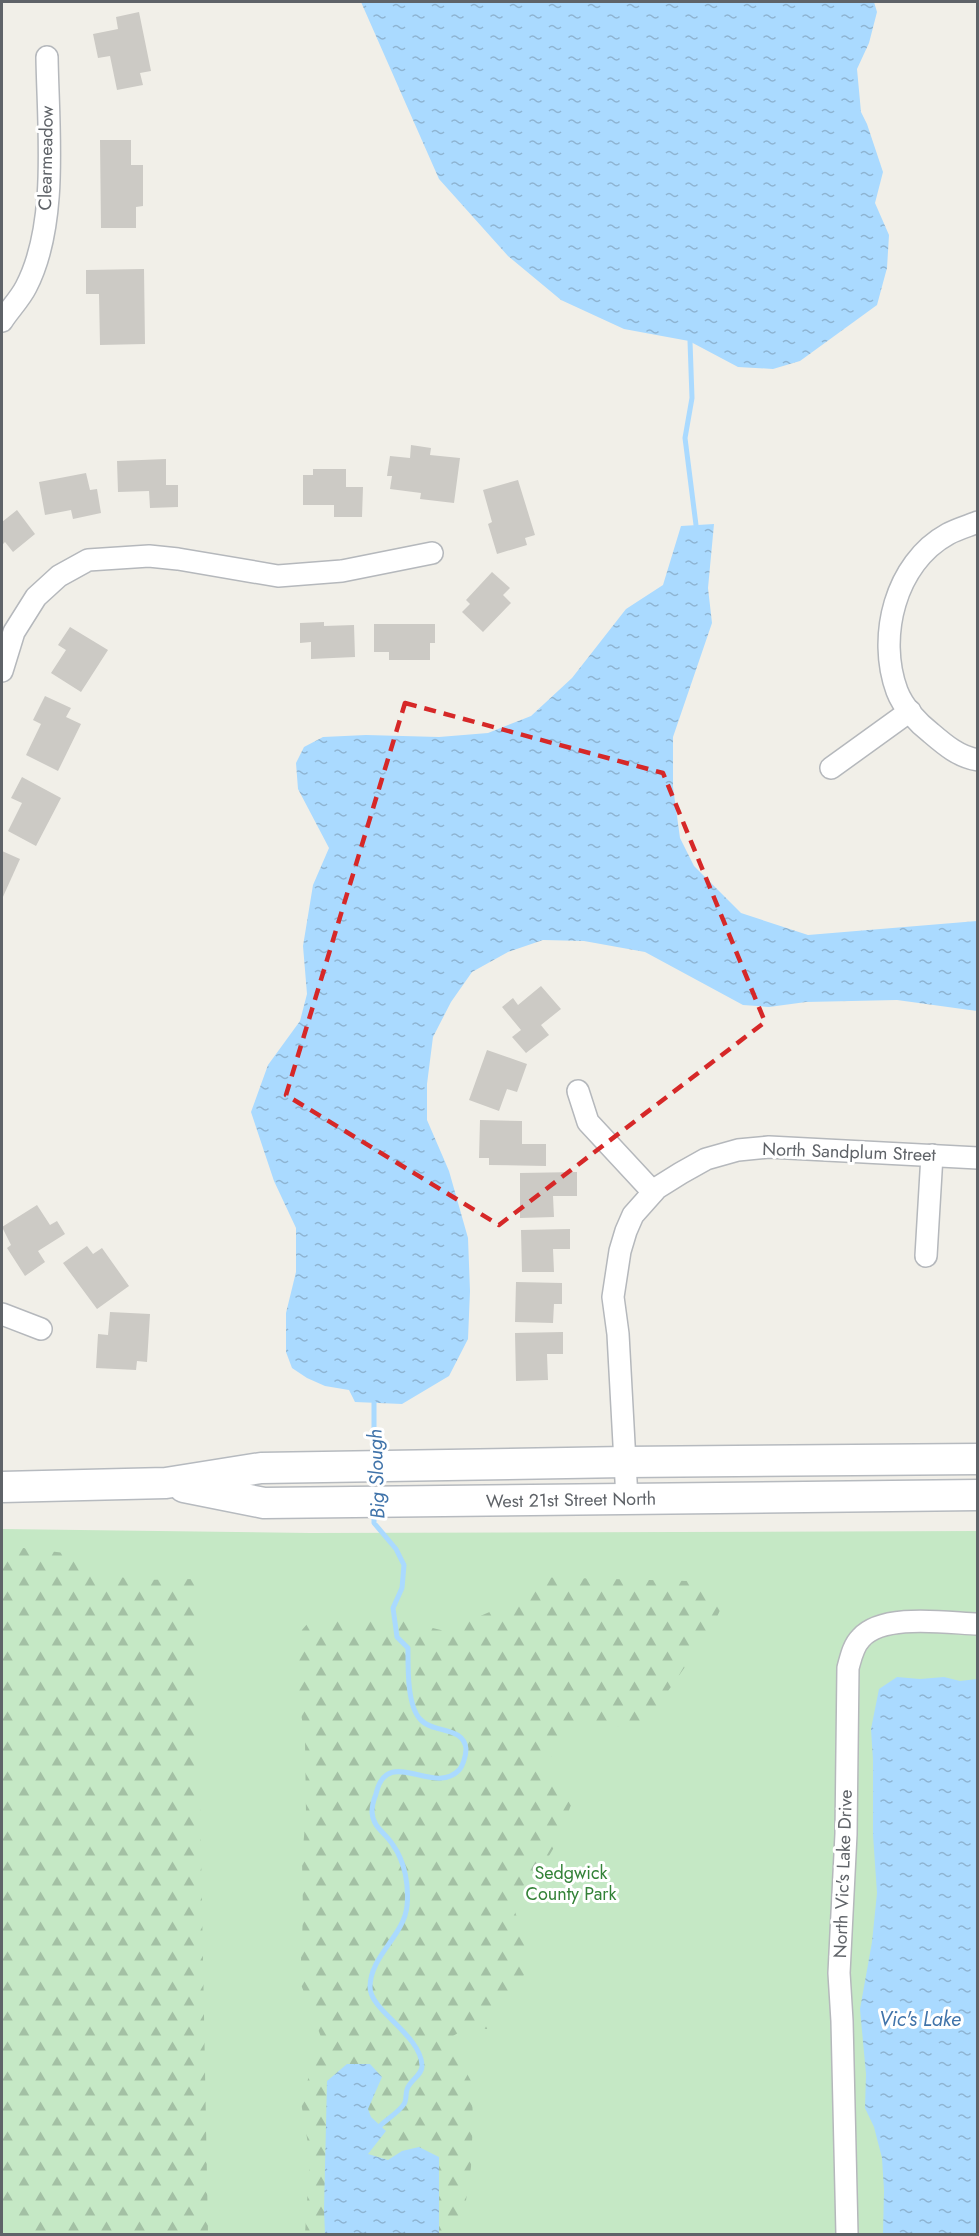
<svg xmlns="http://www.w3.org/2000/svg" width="979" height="2236" viewBox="0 0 979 2236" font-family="Jost,sans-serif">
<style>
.green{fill:#c5e8c5}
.forest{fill:url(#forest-firs)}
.water{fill:url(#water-ripples)}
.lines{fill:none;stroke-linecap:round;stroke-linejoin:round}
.stream{stroke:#aadaff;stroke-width:5}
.building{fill:#cccac5}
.minor-casing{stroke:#b5b8bc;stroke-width:24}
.secondary-casing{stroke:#b6babf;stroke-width:33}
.minor{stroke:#fff;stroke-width:21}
.secondary{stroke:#fff;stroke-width:30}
.marked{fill:none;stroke:#d62828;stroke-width:4.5;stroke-dasharray:12 8;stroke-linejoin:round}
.labels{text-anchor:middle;stroke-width:6;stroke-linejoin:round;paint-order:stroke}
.street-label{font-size:18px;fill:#5f6368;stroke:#fff}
.park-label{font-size:18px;fill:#348238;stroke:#fff}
.water-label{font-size:20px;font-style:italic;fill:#4174aa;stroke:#fff}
</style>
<defs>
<pattern id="forest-firs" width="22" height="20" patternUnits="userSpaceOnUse" patternTransform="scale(1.5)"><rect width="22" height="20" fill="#c5e8c5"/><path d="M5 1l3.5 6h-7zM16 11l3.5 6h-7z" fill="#a3c0a4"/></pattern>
<pattern id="water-ripples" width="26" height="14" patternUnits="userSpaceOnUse" patternTransform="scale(1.5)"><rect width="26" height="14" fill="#aadaff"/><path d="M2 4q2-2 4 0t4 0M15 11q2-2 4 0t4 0" fill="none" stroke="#8eb4d2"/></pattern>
</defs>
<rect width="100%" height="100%" fill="#f1efe8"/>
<!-- green -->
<path class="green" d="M 2,1529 L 310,1533 L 977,1531 L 977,2234 L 2,2234 Z"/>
<!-- forest -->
<g class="forest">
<path d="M 15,1547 L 65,1553 L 107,1575 L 140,1580 L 196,1579 L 208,2234 L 17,2234 L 10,2218 L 2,2208 L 2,1560 Z"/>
<path d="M 534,1577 L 688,1581 L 715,1597 L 721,1608 L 711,1630 L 642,1728 L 584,1724 L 543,1765 L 571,1805 L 556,1844 L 537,1876 L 509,1896 L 530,1952 L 528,1970 L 500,2005 L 487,2029 L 468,2027 L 448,2039 L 471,2081 L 473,2118 L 471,2167 L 461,2234 L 305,2234 L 310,2156 L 301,2102 L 321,2037 L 300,1982 L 303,1915 L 302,1859 L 306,1814 L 305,1738 L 292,1658 L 302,1630 L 314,1616 L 383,1616 L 445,1631 L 506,1605 Z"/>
</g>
<!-- water -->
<g class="water">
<path d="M 361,2 L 874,2 L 877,12 L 869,43 L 857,69 L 861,112 L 867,124 L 883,172 L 875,203 L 889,235 L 887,268 L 877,305 L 800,361 L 773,369 L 738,367 L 689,341 L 624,329 L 561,300 L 508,256 L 439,179 Z"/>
<path d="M 714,524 L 708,588 L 712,623 L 673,737 L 673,787 L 680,838 L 694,866 L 741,913 L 808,935 L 977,921 L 977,1011 L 897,1000 L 806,1002 L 769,1007 L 743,1005 L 645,952 L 584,941 L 543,940 L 508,952 L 472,972 L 451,1002 L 433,1037 L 427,1084 L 427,1120 L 449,1171 L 468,1238 L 470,1291 L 468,1339 L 449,1376 L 402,1404 L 355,1402 L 349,1390 L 325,1386 L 307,1378 L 292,1368 L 286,1352 L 286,1313 L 296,1272 L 296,1228 L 274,1181 L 251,1112 L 268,1065 L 300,1021 L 307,994 L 303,946 L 313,885 L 329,848 L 298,789 L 296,763 L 304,747 L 323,737 L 366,735 L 439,737 L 488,733 L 531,716 L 572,678 L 626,609 L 663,585 L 681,526 Z"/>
<path d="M 897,1677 L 920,1679 L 944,1677 L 960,1681 L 977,1679 L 977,2234 L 883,2234 L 884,2190 L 882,2158 L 874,2127 L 865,2108 L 866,2074 L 860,2009 L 872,1942 L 877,1893 L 873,1835 L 873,1760 L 871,1729 L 879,1689 Z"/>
<path d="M 347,2064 L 370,2064 L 382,2077 L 368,2109 L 371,2117 L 386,2131 L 368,2154 L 388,2160 L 402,2151 L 419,2147 L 439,2157 L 439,2234 L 325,2234 L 324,2210 L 327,2081 Z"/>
</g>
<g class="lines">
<!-- stream -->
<g class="stream">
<path d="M 690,341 L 692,398 L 685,438 L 696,525"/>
<path d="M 374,1458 L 374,1403"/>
<path d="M 374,1510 L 374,1523 L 396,1549 L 404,1565 L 402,1588 L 393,1608 L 397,1637 L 408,1648 C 408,1667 407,1705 420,1719 C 433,1734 464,1726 466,1749 C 466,1755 463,1766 459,1770 C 434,1797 387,1744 376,1794 C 374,1799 372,1806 372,1812 C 373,1828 385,1832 393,1845 C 405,1862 409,1885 407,1906 C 404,1936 370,1956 370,1987 C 370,2011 420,2034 422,2065 C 423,2074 412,2079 408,2087 C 405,2092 407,2100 404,2104 C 399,2112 387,2119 380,2126"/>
</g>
</g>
<!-- building -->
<g class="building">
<path d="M 139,12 L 151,71 L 140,73 L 143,85 L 117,90 L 110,56 L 98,58 L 93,34 L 118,29 L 116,17 Z"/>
<path d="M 100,140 L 131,140 L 131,165 L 143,165 L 143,206 L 136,207 L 136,228 L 101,228 Z"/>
<path d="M 144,269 L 145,344 L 100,345 L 99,294 L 86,294 L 86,270 Z"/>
<path d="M 411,445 L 431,448 L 430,455 L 460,458 L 454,503 L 420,499 L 421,493 L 390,489 L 392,476 L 387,476 L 390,456 L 410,458 Z"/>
<path d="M 166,459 L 166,485 L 178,485 L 178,507 L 150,508 L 149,491 L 118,492 L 117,461 Z"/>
<path d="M 313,469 L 346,469 L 346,487 L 363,487 L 362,517 L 334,517 L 334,505 L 303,505 L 303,475 L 313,475 Z"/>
<path d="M 86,473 L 90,490 L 97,489 L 101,513 L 73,519 L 71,510 L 45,515 L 39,482 Z"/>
<path d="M 518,480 L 535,535 L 525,538 L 527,545 L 497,554 L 488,524 L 492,522 L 483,490 Z"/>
<path d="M 17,510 L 35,534 L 13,552 L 5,542 L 2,545 L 2,522 Z"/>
<path d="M 492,572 L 510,588 L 503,595 L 511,603 L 483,632 L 462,612 L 470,604 L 466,600 Z"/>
<path d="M 324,622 L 324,626 L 354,625 L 355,657 L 311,659 L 311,642 L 300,643 L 300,623 Z"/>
<path d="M 374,624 L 435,624 L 435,643 L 430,643 L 430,660 L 389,660 L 389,652 L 374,652 Z"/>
<path d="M 70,627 L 108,650 L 81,692 L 51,673 L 66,650 L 58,645 Z"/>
<path d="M 45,696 L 71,708 L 66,717 L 81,724 L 58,771 L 26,755 L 41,724 L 33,720 Z"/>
<path d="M 22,777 L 61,798 L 36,846 L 8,831 L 22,803 L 11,798 Z"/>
<path d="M 2,851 L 20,859 L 2,899 Z"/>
<path d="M 541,986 L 561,1009 L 541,1025 L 549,1035 L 526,1053 L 512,1037 L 521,1030 L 502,1007 L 513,998 L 518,1005 Z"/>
<path d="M 487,1050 L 527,1064 L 517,1092 L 507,1089 L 499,1111 L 469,1100 Z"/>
<path d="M 480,1120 L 522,1121 L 522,1144 L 546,1144 L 546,1166 L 489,1165 L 489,1158 L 479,1158 Z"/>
<path d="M 577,1172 L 577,1196 L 553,1196 L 554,1217 L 520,1218 L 520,1173 Z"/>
<path d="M 37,1205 L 50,1225 L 57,1221 L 65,1234 L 38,1251 L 45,1262 L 25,1276 L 7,1248 L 11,1245 L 2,1227 Z"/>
<path d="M 570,1229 L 570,1249 L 553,1249 L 554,1272 L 522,1272 L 521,1230 Z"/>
<path d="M 87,1246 L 93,1254 L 102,1248 L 129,1286 L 97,1309 L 63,1263 Z"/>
<path d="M 516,1282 L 562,1283 L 562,1304 L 554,1304 L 553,1323 L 515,1322 Z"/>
<path d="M 110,1312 L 150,1314 L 147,1362 L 137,1361 L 136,1370 L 96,1368 L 98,1334 L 108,1335 Z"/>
<path d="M 563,1332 L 563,1354 L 547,1354 L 548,1380 L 516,1381 L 515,1333 Z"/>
</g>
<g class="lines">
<!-- minor casing -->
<g class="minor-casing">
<g id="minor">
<path d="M 2,321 C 9,310 20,299 26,287 C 59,224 48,127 47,57"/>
<path d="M 978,522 C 968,526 957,529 948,534 C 895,563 877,637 897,691 C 903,707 918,723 931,733 C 945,745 959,757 978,760"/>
<path d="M 2,671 L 14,632 L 36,597 L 59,576 L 88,560 L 149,556 L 178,559 L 278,576 L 342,571 L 432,553"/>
<path d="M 831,768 L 910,711"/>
<path d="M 578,1091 L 588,1122 L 653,1192"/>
<path d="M 926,1256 L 932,1155"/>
<path d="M 2,1314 L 41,1329"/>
<path d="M 627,1499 L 618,1334 L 613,1297 L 620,1251 L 626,1231 L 633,1215 L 657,1188 L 681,1173 L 706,1159 L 738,1150 L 769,1147 L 978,1158"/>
<path d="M 847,2234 L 842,2021 L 839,1973 L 846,1834 L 848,1668 C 851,1657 853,1646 861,1638 C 883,1613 947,1623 978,1624"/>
</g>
</g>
<!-- secondary casing -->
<g class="secondary-casing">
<g id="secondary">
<path d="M 2,1487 L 166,1483 L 261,1468 L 625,1462 L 978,1459"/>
<path d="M 184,1487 L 264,1503 L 978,1495"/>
</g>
</g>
<!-- minor -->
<use href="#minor" class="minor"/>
<!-- secondary -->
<use href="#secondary" class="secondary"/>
</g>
<!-- marked area -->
<path class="marked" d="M 405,703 L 663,773 L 765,1022 L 499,1225 L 286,1095 Z"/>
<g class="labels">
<!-- street labels -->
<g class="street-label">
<text transform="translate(46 158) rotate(-89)" y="6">Clearmeadow</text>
<text transform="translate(849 1152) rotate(2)" y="6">North Sandplum Street</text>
<text transform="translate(571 1500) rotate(-1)" y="6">West 21st Street North</text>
<text transform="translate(843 1874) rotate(-88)" y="6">North Vic's Lake Drive</text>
</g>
<!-- park labels -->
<g class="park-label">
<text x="571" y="1879">Sedgwick<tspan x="571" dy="21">County Park</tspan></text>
</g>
<!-- water labels -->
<g class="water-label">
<text transform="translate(376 1474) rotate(-92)" y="7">Big Slough</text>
<text x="920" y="2026">Vic's Lake</text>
</g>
</g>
<!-- border -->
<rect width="979" height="2236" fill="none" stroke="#5f6368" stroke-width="6"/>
</svg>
